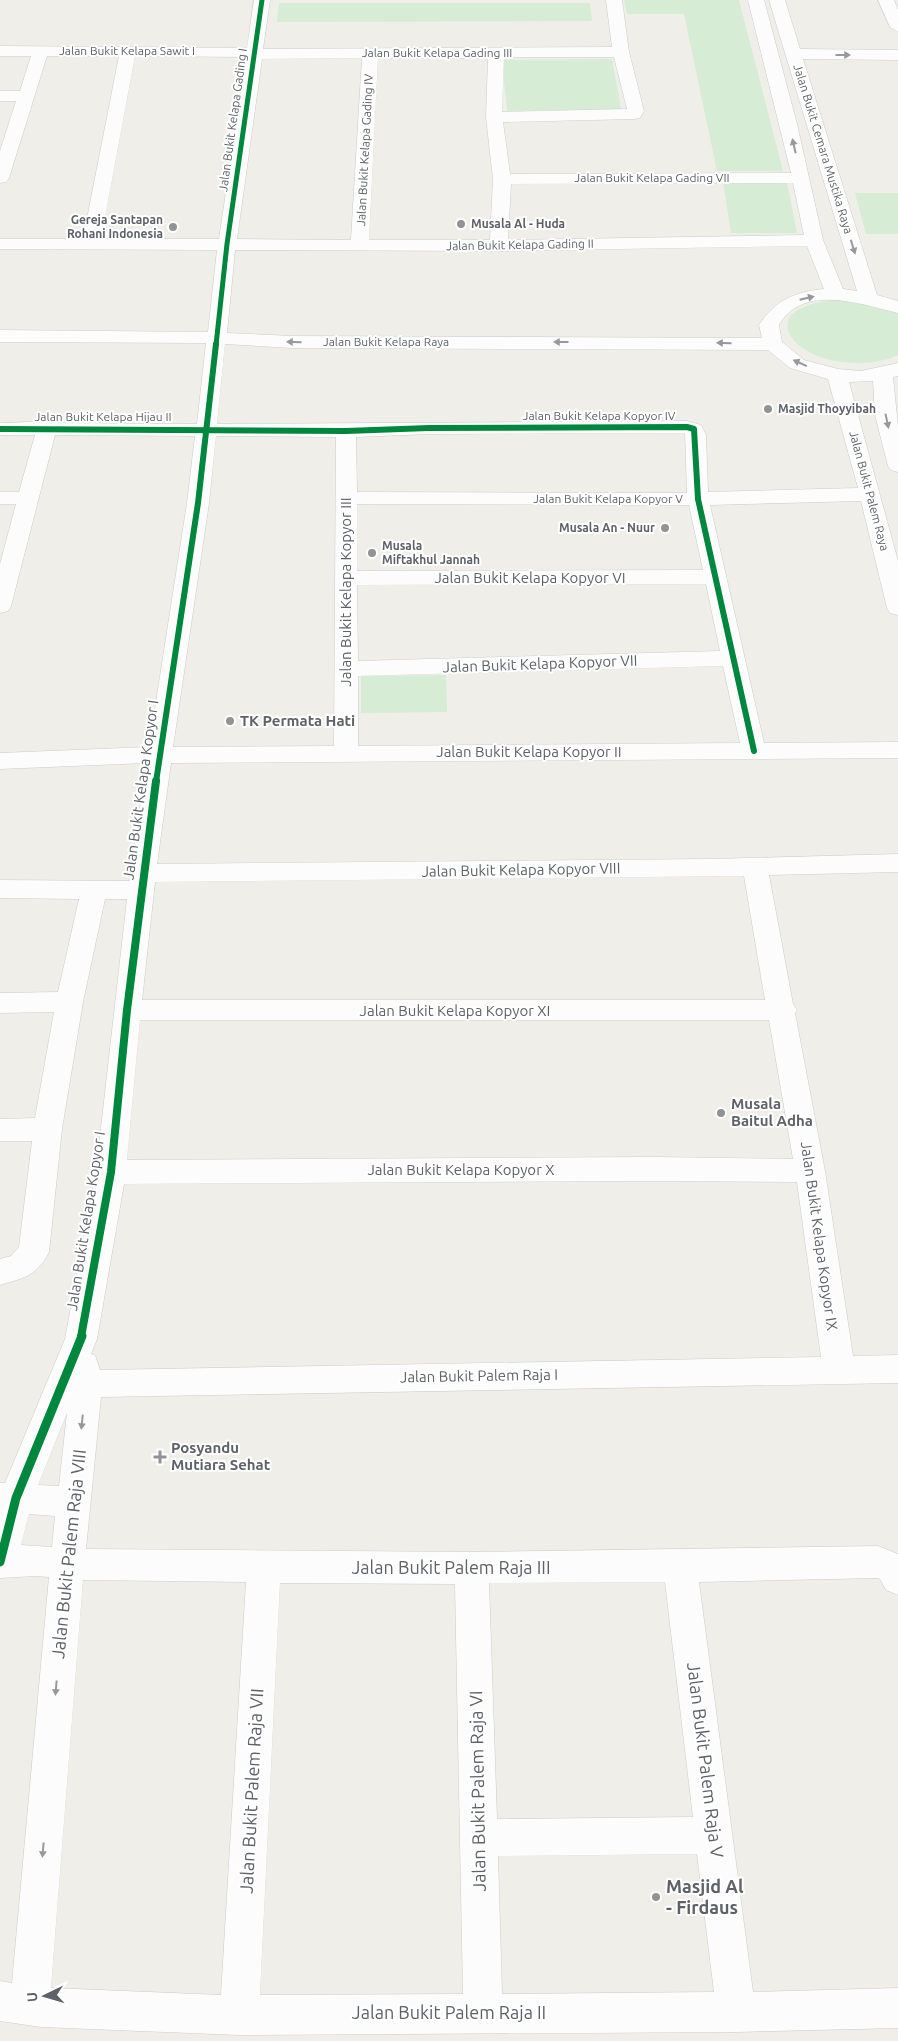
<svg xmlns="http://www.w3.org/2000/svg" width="898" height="2041" viewBox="0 0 898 2041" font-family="Ubuntu,sans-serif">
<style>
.green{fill:#d6ecd5}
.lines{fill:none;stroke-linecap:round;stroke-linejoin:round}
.minor-casing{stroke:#cccccb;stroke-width:1}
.minor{fill:#fdfcfc;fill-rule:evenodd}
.cycleway-far3-casing{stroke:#fff;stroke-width:7}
.cycleway-far2-casing{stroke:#fff;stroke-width:9}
.cycleway-far1-casing{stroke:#fff;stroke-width:11}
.cycleway-casing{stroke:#fff;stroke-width:12}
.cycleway-far3{stroke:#00873e;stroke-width:5}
.cycleway-far2{stroke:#00873e;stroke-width:6}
.cycleway-far1{stroke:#00873e;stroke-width:8}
.cycleway{stroke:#00873e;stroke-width:9}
.oneway{fill:#96989c}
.poi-dot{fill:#919395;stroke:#fff;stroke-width:2}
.labels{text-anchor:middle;stroke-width:4;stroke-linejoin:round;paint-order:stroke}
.far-street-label{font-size:12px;fill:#5e6268;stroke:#fff}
.far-poi-label{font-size:12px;font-weight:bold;fill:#5e6268;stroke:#fff;text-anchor:start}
.street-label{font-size:15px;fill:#5e6268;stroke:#fff}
.poi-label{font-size:15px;font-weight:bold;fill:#5e6268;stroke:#fff;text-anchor:start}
.near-street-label{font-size:18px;fill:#5e6268;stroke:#fff}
.near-poi-label{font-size:18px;font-weight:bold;fill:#5e6268;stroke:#fff;text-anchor:start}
</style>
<rect width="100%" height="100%" fill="#efeee9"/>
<!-- green -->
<g class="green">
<path d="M 624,0 L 739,0 L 783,171 L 717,171 L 684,14 L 627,14 Z"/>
<path d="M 279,3 L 590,3 L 592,21 L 277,22 Z"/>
<path d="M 612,59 L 621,109 L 507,111 L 502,60 Z"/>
<path d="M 723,182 L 787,183 L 797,233 L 731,233 Z"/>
<path d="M 855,193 L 898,193 L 898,234 L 866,234 Z"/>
<path d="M 848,298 L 898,313 L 898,355 C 870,369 813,365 793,339 C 769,307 829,299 848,298 Z"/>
<path d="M 446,675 L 447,712 L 361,713 L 361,676 Z"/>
</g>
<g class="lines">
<!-- minor casing -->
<g class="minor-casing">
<g id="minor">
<path d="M 254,0 L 270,0 L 263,49 L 265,49 L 612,47 L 606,0 L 622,0 L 629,52 L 644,111 L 640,118 L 634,119 L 503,122 L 510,174 L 791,173 L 748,0 L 764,0 L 797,124 L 823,240 L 843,289 L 857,291 L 769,0 L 785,0 L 800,49 L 898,50 L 898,60 L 803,59 L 877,295 L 898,301 L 898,313 C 861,304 803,283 779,325 L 782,342 L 804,360 L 838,369 L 861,371 L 898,363 L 898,376 L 893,377 L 898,426 L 898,472 L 891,470 L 888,466 L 875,415 L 873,381 L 849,382 L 898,561 L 898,615 L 890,613 L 887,608 L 861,501 L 710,505 L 764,743 L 898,742 L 898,758 L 171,763 L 157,864 L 711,859 L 898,854 L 898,872 L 769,875 L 793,1004 L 797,1010 L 795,1013 L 825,1171 L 853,1356 L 898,1355 L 898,1383 L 101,1397 L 86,1549 L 472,1552 L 878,1546 L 898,1554 L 898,1595 L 886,1590 L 880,1579 L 877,1578 L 699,1582 L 753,1992 L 898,1988 L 898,2028 L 736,2032 L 239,2035 L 41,2027 L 0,2021 L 0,1981 L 12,1983 L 49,1577 L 35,1576 L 0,1578 L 0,1483 L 5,1483 L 65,1339 L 96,1172 L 127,899 L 105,899 L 83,1002 L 62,1129 L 49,1252 C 37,1276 24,1278 0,1285 L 0,1259 L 11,1256 L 19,1247 L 32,1141 L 0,1141 L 0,1119 L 35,1118 L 54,1012 L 0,1013 L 0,993 L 58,992 L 79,899 L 0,898 L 0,880 L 130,881 L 146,763 L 0,769 L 0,753 L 149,747 L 187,503 L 195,436 L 55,435 L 11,606 L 8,611 L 0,613 L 0,564 L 16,504 L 0,504 L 0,492 L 19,492 L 35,435 L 0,435 L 0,423 C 13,423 45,420 55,423 L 197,424 L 206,343 L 0,342 L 0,330 L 208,332 L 217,250 L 0,249 L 0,239 L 83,239 L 119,56 L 47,56 L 9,178 L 6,182 L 0,183 L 0,151 L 16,101 L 0,101 L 0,91 L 20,91 L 31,56 L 0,56 L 0,46 L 247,48 ZM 135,56 L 246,57 L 219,239 L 101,239 ZM 504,57 L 614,57 L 627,109 L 502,112 ZM 362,58 L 351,240 L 237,239 L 262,59 ZM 378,58 L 488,58 L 486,117 L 493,179 L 490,240 L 369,240 ZM 793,183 L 804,235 L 508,240 L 511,184 ZM 807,246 L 824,289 C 795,292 775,300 759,325 L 762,338 L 292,336 L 227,333 L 235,250 L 499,251 ZM 225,344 L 292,348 L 768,350 L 790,368 L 828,379 L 858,488 L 708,492 L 706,435 L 701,425 L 687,421 L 217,424 ZM 685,433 L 687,493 L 357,492 L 356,437 L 429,434 ZM 216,436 L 336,437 L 334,746 L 173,747 L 209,503 ZM 357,504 L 689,505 L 703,570 L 357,571 ZM 706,584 L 720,651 L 358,661 L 357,585 ZM 723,666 L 740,743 L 358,746 L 358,676 ZM 744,876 L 765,1000 L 142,1000 L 155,882 ZM 140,1020 L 769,1020 L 793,1159 L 653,1157 L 127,1160 ZM 653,1181 L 797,1182 L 821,1357 L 100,1370 L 95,1355 L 91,1354 L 97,1339 L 124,1184 ZM 67,1413 L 59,1486 L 38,1485 ZM 29,1514 L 55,1516 L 52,1547 L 21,1545 ZM 83,1580 L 246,1582 L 221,1995 L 51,1988 ZM 665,1582 L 693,1817 L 497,1819 L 489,1583 ZM 280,1583 L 455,1584 L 463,1994 L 260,1995 ZM 697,1854 L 714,1992 L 502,1994 L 498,1856 Z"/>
<path d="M 878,0 L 894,0 L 898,10 L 898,32 L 890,27 Z"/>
</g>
</g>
<!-- minor -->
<use href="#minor" class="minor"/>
<!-- cycleway-far3 casing -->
<g class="cycleway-far3-casing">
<path id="cycleway-far3" d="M 216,345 L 227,244 L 262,0"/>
</g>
<!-- cycleway-far2 casing -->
<g class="cycleway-far2-casing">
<g id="cycleway-far2">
<path d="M 0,429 L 346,431 L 429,428 L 687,427 L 694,429 L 698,499 L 754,751"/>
<path d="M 156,782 L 198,503 L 216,344"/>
</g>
</g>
<!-- cycleway-far1 casing -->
<g class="cycleway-far1-casing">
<path id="cycleway-far1" d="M 81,1337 L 111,1172 L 127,1010 L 156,781"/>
</g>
<!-- cycleway casing -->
<g class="cycleway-casing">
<path id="cycleway" d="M 0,1562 L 16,1498 L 82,1336"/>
</g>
<!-- cycleway-far3 -->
<use href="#cycleway-far3" class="cycleway-far3"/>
<!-- cycleway-far2 -->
<use href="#cycleway-far2" class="cycleway-far2"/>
<!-- cycleway-far1 -->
<use href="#cycleway-far1" class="cycleway-far1"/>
<!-- cycleway -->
<use href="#cycleway" class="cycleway"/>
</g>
<!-- one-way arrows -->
<defs><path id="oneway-solid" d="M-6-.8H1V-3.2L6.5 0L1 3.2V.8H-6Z" transform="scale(1.25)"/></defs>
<g class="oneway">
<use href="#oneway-solid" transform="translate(843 55)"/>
<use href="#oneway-solid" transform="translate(794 146) rotate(-103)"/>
<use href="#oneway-solid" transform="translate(853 247) rotate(73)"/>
<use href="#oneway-solid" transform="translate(807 298) rotate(-13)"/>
<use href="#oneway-solid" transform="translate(294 342) rotate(-179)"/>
<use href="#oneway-solid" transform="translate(561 342) rotate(180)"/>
<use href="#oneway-solid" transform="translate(724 343) rotate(-179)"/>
<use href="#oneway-solid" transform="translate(800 363) rotate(-156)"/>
<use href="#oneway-solid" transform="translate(887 421) rotate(78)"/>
<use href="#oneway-solid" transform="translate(82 1422) rotate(96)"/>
<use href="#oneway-solid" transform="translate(56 1688) rotate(95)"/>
<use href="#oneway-solid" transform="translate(43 1850) rotate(95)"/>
</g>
<!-- markers -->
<g class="poi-dot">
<circle cx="461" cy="224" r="5"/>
<circle cx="173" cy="227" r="5"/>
<circle cx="768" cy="409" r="5"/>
<circle cx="665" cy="528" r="5"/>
<circle cx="372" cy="553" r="5"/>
<circle cx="230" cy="721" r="5"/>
<circle cx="721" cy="1113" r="5"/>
<path d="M157.5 1449.5h5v5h5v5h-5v5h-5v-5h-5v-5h5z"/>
<circle cx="656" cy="1897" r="5"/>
</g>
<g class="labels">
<!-- far-street labels -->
<g class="far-street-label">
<text x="127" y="55">Jalan Bukit Kelapa Sawit I</text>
<text x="437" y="57">Jalan Bukit Kelapa Gading III</text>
<text transform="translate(233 120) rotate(-82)" y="4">Jalan Bukit Kelapa Gading I</text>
<text transform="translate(823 149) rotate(73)" y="4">Jalan Bukit Cemara Mustika Raya</text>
<text transform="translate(365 150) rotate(-87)" y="4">Jalan Bukit Kelapa Gading IV</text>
<text x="652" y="182">Jalan Bukit Kelapa Gading VII</text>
<text transform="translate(520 245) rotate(-1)" y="4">Jalan Bukit Kelapa Gading II</text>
<text x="386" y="346">Jalan Bukit Kelapa Raya</text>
<text x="599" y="420">Jalan Bukit Kelapa Kopyor IV</text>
<text x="103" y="421">Jalan Bukit Kelapa Hijau II</text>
<text transform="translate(869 491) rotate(75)" y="4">Jalan Bukit Palem Raya</text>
<text x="608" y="503">Jalan Bukit Kelapa Kopyor V</text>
</g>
<!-- far-poi labels -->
<g class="far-poi-label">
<text x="163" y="224" text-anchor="end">Gereja Santapan<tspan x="163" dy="14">Rohani Indonesia</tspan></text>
<text x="471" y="228">Musala Al - Huda</text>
<text x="778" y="413">Masjid Thoyyibah</text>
<text x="655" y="532" text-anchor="end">Musala An - Nuur</text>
<text x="382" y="550">Musala<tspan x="382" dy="14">Miftakhul Jannah</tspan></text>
</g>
<!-- street labels -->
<g class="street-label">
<text x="530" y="583">Jalan Bukit Kelapa Kopyor VI</text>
<text transform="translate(346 592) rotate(-90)" y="5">Jalan Bukit Kelapa Kopyor III</text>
<text transform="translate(540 664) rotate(-2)" y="5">Jalan Bukit Kelapa Kopyor VII</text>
<text x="529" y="757">Jalan Bukit Kelapa Kopyor II</text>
<text transform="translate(141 790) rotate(-82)" y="5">Jalan Bukit Kelapa Kopyor I</text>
<text transform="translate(521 870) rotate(-1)" y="5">Jalan Bukit Kelapa Kopyor VIII</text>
<text x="455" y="1016">Jalan Bukit Kelapa Kopyor XI</text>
<text x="461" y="1175">Jalan Bukit Kelapa Kopyor X</text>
<text transform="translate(86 1221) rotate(-81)" y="5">Jalan Bukit Kelapa Kopyor I</text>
<text transform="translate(819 1236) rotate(82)" y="5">Jalan Bukit Kelapa Kopyor IX</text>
<text transform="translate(479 1376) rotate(-1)" y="5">Jalan Bukit Palem Raja I</text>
</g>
<!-- poi labels -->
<g class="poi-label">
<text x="240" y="726">TK Permata Hati</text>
<text x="731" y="1109">Musala<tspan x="731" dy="17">Baitul Adha</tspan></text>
<text x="171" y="1453">Posyandu<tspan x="171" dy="17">Mutiara Sehat</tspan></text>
</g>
<!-- near-street labels -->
<g class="near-street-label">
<text transform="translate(69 1554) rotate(-84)" y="6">Jalan Bukit Palem Raja VIII</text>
<text x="451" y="1574">Jalan Bukit Palem Raja III</text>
<text transform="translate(705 1760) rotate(83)" y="6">Jalan Bukit Palem Raja V</text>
<text transform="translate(252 1791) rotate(-87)" y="6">Jalan Bukit Palem Raja VII</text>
<text transform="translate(478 1791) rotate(-91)" y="6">Jalan Bukit Palem Raja VI</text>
<text x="449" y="2019">Jalan Bukit Palem Raja II</text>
</g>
<!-- near-poi labels -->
<g class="near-poi-label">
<text x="666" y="1893">Masjid Al<tspan x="666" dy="21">- Firdaus</tspan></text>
</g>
</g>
<!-- north arrow -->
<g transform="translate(45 1996) rotate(265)" stroke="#ffffff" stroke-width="4" paint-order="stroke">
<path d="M0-4L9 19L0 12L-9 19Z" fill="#5e6268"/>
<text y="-8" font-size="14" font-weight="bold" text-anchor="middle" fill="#5e6268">U</text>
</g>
</svg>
